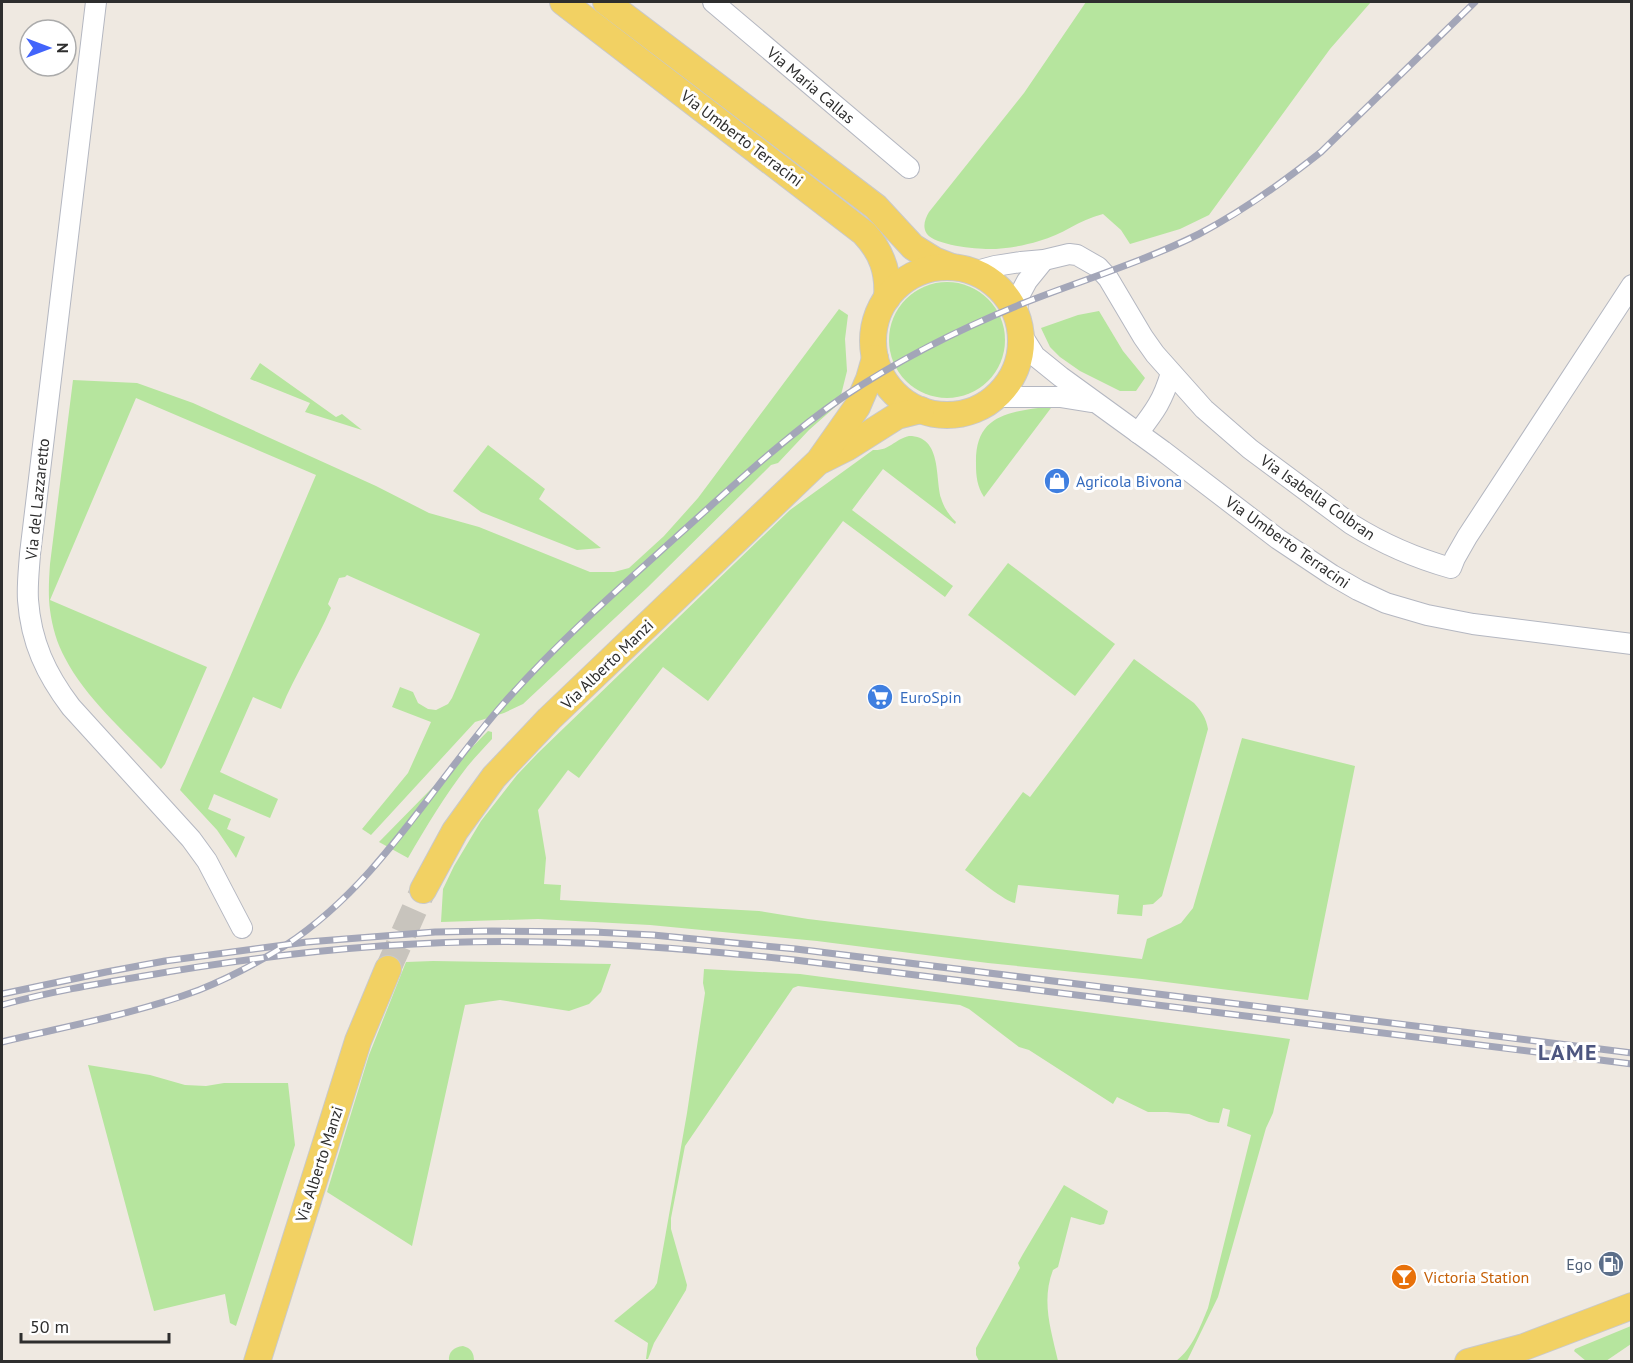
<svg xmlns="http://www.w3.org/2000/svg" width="1633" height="1363" viewBox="0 0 1633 1363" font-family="'PT Sans',sans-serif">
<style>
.green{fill:#b6e59e}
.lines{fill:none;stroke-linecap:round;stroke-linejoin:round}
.major-tunnel{stroke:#c8c4bd;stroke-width:26;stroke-dasharray:26 13;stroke-linecap:butt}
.minor-casing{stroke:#b4b7c1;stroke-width:22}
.major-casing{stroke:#c9c9c9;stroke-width:28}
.minor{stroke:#fff;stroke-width:20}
.major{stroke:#f2d163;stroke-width:26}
.rail-casing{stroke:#a3a6b8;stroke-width:7}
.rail{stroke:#fff;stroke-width:4.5;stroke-dasharray:14;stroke-linecap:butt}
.labels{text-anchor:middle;stroke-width:6;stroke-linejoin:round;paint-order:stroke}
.street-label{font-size:16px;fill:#2e2e2e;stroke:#fff}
.shop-label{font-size:16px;fill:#366cbe;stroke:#fff;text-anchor:start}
.service-label{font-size:16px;fill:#4e5e75;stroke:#fff;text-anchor:end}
.food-label{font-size:16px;fill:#c56008;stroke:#fff;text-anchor:start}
.district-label{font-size:22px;font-weight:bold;letter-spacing:1.5px;fill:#4d5680;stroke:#fff}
</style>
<rect width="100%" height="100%" fill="#efe9e1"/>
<!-- green -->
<g class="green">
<path d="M 1086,2 L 1371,2 L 1330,49 L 1209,215 L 1180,229 L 1130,244 L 1121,230 L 1103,214 C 1078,220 1063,235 1039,241 C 1023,246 1005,249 989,249 C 975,249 935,245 927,234 C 922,227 925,219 929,212 L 1024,93 Z"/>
<circle cx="947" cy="340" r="58"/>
<path d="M 839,309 L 848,315 L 845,339 L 847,371 L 841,395 L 835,407 L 809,430 L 778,463 L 771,465 L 647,588 L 523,704 L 504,713 L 475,722 L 371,835 L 362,829 L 408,773 L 431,722 L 392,707 L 400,687 L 413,692 L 418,703 L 428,709 L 436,710 L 448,704 L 452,698 L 480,634 L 347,575 L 345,577 L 339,578 L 328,604 L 331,608 C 316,643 295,674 281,709 L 253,697 L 220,772 L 278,799 L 270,818 L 214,794 L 208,809 L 231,819 L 227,829 L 245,837 L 236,858 L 217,830 L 180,790 L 230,677 L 316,475 L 136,398 L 50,600 L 207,667 L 165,764 L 161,769 C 129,736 86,699 65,658 C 57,644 52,626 50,610 C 48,595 49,579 50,564 L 73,380 L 137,383 L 193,403 L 376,486 L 429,513 L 479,527 L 590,572 L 614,572 L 629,568 L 664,536 L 698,498 Z"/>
<path d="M 1099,311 L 1123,351 L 1145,378 L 1136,391 L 1120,391 L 1080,371 L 1060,357 L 1050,347 L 1041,328 L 1078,315 Z"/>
<path d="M 260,363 L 336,417 L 342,414 L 362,430 L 305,412 L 310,403 L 250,379 Z"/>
<path d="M 1038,408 L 1051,408 L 984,497 C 977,486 976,476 976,464 C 975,421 1000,413 1038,408 Z"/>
<path d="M 909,436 C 942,436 935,477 941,498 C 944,508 949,515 956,522 L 955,524 L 883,469 L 852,510 L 953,586 L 945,597 L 843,521 L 708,701 L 663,667 L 579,778 L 568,770 L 538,810 L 546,858 L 544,884 L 561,885 L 560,900 L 759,911 L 808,919 L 1142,959 L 1147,939 L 1181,923 L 1193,908 L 1242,738 L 1355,766 L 1308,1000 L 1142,979 L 988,963 L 817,941 L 650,925 L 538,919 L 441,922 L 443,889 L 454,866 L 481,821 L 517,775 L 538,753 L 790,510 L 873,450 C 890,451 893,440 909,436 Z"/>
<path d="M 488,445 L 545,489 L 539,499 L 601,548 L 577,550 L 481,512 L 453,491 Z"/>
<path d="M 1008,563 L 1115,644 L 1075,696 L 968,615 Z"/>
<path d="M 1134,659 L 1194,703 C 1202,712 1206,718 1208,729 L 1162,896 L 1153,904 L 1143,905 L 1142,916 L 1117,914 L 1119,895 L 1018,885 L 1015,903 C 1006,902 975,877 965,870 L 1023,792 L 1030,797 Z"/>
<path d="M 488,731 L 492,732 L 492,739 C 484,748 475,757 467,767 C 445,795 426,827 408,858 L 379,842 Z"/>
<path d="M 433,961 L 611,964 L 601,992 L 589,1004 L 569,1011 L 500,1000 L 465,1005 L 412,1246 L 327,1192 L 369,1055 L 406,962 Z"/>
<path d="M 704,969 L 800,974 L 1290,1039 L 1273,1113 L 1266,1128 L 1218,1297 L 1187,1361 L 1176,1361 C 1193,1348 1200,1327 1208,1308 L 1251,1135 L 1227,1126 L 1230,1110 L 1223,1108 L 1219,1123 L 1209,1122 L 1189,1114 L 1167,1112 L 1148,1112 L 1117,1097 L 1113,1104 L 1029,1050 L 1019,1047 L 969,1009 L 960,1005 L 798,986 L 793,988 L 685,1146 L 671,1218 L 671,1229 L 687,1285 L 686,1290 L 654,1343 L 648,1359 L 646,1359 L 648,1343 L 614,1321 L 654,1288 L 657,1283 L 687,1113 L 705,993 L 703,983 Z"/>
<path d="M 88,1065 L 150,1075 L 185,1085 L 206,1086 L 224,1083 L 288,1083 L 295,1145 L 236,1326 L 230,1323 L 225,1294 L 154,1311 Z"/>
<path d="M 1064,1185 L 1108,1211 L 1104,1224 L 1100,1225 L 1071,1217 L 1058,1267 L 1053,1270 C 1041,1301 1051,1330 1058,1361 L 979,1361 L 976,1355 L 976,1348 L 1020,1268 L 1018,1263 L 1023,1254 Z"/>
<path d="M 1631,1326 L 1631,1344 L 1606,1361 L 1586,1361 L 1574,1351 L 1575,1349 Z"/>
<path d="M 463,1346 C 471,1348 474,1353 474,1361 L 449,1361 C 448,1352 454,1347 463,1346 Z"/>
</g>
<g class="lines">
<!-- major-tunnel -->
<path class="major-tunnel" d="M 388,969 L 423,890"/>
<!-- minor casing -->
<g class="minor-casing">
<g id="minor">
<path d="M 96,2 L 30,554 C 29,569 27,585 28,600 C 31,642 46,674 71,707 L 191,839 L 207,861 L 242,928"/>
<path d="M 713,2 L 909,168"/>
<path d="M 973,272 L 995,266 L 1021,262 L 1044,260 L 1069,254 L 1077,255 L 1098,267 L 1108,278 L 1143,337 L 1155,354 L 1204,409 L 1250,449 L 1351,524 C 1383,544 1415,558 1451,568 L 1455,558 L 1467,537 L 1632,285"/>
<path d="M 1016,316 L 1019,296 L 1027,281 L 1044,260"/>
<path d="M 1020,332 L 1035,356 L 1061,377 L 1163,451 L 1278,539 L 1332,575 L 1358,590 L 1386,603 L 1427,615 L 1473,624 L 1632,644"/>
<path d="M 996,397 L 1060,397 L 1091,402"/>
<path d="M 1138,433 C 1155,411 1163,400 1171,373"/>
</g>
</g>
<!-- major casing -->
<g class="major-casing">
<g id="major">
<path d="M 563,2 L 864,233 C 882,252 889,272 887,298"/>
<path d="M 606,2 L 876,207 L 913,247 L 934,260 L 952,267"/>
<circle cx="947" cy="341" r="74"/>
<path d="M 822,460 L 848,447 L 897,416 L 921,410"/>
<path d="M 423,890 L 455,831 L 494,777 L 549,719 L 819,461 L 857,407 L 869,379 L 875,358"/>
<path d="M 257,1362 L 358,1041 L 388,969"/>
<path d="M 1468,1362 L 1524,1347 L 1632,1306"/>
</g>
</g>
<!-- minor -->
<use href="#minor" class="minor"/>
<!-- major -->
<use href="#major" class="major"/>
<!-- rail casing -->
<g class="rail-casing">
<g id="rail">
<path d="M 2,994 L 106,972 L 165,961 L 307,942 L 435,932 L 492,931 L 594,932 L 653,935 L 796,949 L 1632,1053"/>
<path d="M 2,1005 C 48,992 96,984 144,976 C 274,953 408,939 541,942 C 626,943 711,951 795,960 L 1632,1064"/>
<path d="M 2,1042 C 67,1026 135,1014 199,990 C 229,978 259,962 286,945 C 380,883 431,786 504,703 C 556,644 615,592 674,539 C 729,490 782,439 843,397 C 900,359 961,328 1024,303 C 1082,280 1143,262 1199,234 C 1243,211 1282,183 1321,152 L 1475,2"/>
</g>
</g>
<!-- rail -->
<use href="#rail" class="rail"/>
</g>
<!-- icons -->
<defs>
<g id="shop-disc" transform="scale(1.35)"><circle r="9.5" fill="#3f7fe0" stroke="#fff"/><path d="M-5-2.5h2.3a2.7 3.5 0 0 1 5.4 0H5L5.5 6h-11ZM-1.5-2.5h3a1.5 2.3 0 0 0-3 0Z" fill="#fff"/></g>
<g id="supermarket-disc" transform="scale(1.35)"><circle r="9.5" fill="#3f7fe0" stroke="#fff"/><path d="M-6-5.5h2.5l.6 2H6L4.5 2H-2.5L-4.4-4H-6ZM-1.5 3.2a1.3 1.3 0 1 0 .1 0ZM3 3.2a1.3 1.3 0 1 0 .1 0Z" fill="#fff"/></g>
<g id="fuel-disc" transform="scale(1.35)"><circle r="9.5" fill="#5c6f8a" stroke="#fff"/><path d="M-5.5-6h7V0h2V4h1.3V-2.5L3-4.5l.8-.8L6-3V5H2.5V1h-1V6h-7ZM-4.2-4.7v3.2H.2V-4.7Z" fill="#fff"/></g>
<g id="bar-disc" transform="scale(1.35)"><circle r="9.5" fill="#e8710a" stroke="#fff"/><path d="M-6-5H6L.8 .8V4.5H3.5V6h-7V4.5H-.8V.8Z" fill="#fff"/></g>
</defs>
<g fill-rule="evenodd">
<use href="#shop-disc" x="1057" y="481"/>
<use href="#supermarket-disc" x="880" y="697"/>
<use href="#fuel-disc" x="1611" y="1264"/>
<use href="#bar-disc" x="1404" y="1277"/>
</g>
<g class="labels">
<!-- street labels -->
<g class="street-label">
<text transform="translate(811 85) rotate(40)" y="6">Via Maria Callas</text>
<text transform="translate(742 138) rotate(37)" y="6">Via Umberto Terracini</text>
<text transform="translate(1318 497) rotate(35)" y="6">Via Isabella Colbran</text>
<text transform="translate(37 499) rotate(-84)" y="6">Via del Lazzaretto</text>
<text transform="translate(1288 542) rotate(35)" y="6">Via Umberto Terracini</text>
<text transform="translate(607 664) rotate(-44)" y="6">Via Alberto Manzi</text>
<text transform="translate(319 1164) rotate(-72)" y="6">Via Alberto Manzi</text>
</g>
<!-- shop labels -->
<g class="shop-label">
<text x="1076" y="487">Agricola Bivona</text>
<text x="900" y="703">EuroSpin</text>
</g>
<!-- service labels -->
<g class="service-label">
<text x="1592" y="1270">Ego</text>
</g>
<!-- food labels -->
<g class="food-label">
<text x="1424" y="1283">Victoria Station</text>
</g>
<!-- district labels -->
<g class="district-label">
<text x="1568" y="1060">LAME</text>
</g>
</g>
<!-- border -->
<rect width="1633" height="1363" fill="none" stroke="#2e2e2e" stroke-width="6"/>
<!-- north arrow -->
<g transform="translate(48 48) rotate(90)"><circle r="28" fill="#ffffff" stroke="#ababab" stroke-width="1.5"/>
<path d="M0-4.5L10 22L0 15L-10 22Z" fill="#4264fb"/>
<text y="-9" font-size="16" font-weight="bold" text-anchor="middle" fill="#2e2e2e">N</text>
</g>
<!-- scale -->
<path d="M21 1333v9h148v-9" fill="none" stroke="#2e2e2e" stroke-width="3"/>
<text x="30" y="1333" font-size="18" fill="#2e2e2e" stroke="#ffffff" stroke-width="4.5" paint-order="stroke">50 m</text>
</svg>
